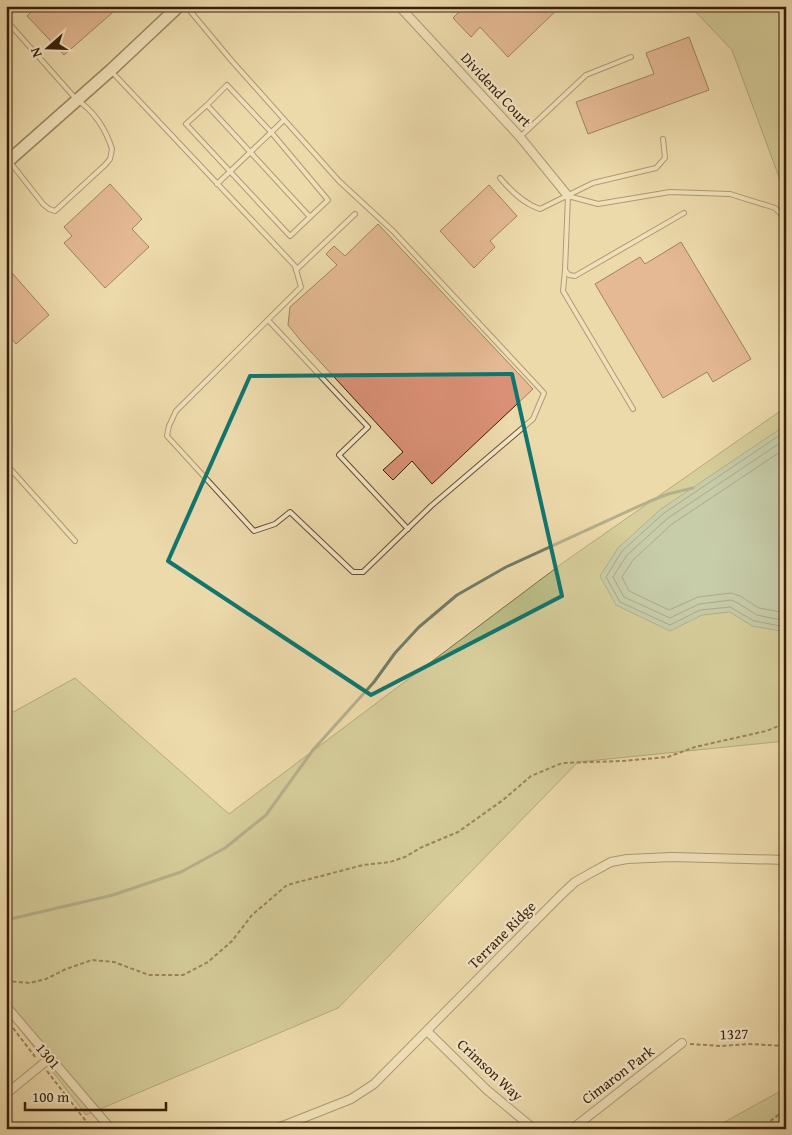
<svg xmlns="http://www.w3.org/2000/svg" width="792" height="1135" viewBox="0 0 792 1135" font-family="'Gentium Book Plus',serif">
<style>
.green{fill:#bbbe87;stroke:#7a6e46}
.water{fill:#99bba7;stroke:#727c67}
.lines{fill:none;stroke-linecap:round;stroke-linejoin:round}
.shore{stroke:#686c56;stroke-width:1}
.stream{stroke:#727c67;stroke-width:3}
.building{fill:#da9076;stroke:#381d06}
.lane-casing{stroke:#654c30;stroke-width:6}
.street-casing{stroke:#654c30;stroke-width:10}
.secondary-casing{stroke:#381d06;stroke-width:14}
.path{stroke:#381d06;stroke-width:2;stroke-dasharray:4 2.5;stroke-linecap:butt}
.lane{stroke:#f3e7c9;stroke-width:4}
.street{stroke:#f3e7c9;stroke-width:8}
.secondary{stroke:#f3e7c9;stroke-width:11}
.marked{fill:none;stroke:#0f766e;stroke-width:4;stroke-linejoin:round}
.labels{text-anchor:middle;stroke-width:4.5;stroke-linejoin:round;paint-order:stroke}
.street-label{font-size:15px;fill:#381d06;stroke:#f3e7c9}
</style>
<rect width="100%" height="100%" fill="#eddaac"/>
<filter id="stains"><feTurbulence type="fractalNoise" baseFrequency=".004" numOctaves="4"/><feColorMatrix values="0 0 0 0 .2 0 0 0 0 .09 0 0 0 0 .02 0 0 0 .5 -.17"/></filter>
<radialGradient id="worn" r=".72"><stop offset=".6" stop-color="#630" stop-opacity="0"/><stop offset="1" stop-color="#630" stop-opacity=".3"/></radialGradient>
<!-- green -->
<g class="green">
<path d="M 690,6 L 786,6 L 786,196 L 732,50 Z"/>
<path d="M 786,407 L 786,741 L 578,762 L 338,1008 L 86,1115 L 6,1011 L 6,716 L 75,678 L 229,814 L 564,562 Z"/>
<path d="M 786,1088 L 786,1129 L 712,1129 Z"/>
</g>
<!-- water -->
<path class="water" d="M 786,425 L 786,632 L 752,626 L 730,612 L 702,615 L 670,631 L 616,605 L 600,576 L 618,548 L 661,509 Z"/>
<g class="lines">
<!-- shore -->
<g class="shore">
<path d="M 786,431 L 664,513 L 622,551 L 606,577 L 620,602 L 670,625 L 700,610 L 730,607 L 754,621 L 786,627"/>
<path d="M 786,439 L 668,518 L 627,555 L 613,577 L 624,597 L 670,618 L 699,604 L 731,600 L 736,602 L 757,615 L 786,621"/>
<path d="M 786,448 L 672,524 L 633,560 L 622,577 L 629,591 L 669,610 L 698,597 L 731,593 L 740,596 L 759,608 L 786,613"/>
</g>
<!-- stream -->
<path class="stream" d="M 6,920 L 113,895 L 181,872 L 225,848 L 266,815 L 313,750 L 374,682 L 395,653 L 419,627 L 457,595 L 506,567 L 648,502 L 668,494 L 693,488"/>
</g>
<!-- building -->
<g class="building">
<path d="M 37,6 L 120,6 L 64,55 L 27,16 Z"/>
<path d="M 465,6 L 561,6 L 508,57 L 480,27 L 471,37 L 453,18 Z"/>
<path d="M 689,37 L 709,90 L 588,134 L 576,102 L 654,74 L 646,53 Z"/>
<path d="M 110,184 L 142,219 L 132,229 L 149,247 L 105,288 L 64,243 L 72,236 L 64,227 Z"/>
<path d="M 489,185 L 517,216 L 490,241 L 495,247 L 474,268 L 440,231 Z"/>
<path d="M 378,224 L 533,389 L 432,484 L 412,461 L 393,480 L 383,470 L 403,452 L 301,341 L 288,325 L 290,307 L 337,265 L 326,254 L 334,246 L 345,256 Z"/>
<path d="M 681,242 L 751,359 L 713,382 L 707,372 L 663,398 L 595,284 L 640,257 L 645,264 Z"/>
<path d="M 6,266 L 49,315 L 16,344 L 6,332 Z"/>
</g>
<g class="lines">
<!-- lane casing -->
<g class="lane-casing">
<g id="lane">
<path d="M 406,13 L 413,6"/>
<path d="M 6,20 L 76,99 C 94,111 106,130 112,149 L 110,159 L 105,165 L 55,211 L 49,209 L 43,204 L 10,162"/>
<path d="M 112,72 L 295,266 L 301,287 L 176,411 L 169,426 L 167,436 L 254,531 L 275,524 L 290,512 L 353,572 L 363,572 L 431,506 L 533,419 L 544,393 L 393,231 L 339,181 L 231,60 L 186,6"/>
<path d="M 207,105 L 227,85 L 271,132 L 328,200 L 310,217 L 207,105 L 186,124 L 290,236 L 310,217"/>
<path d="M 520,137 L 586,75 L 631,57"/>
<path d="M 500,178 C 511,191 523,203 540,209 L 593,183 L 656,168 L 665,158 L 663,139"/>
<path d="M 217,184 L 284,120"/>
<path d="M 568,196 L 598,204 L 670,192 L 730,194 L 775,208 L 786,219"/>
<path d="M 568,196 L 565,270 L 569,275 L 575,276 L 684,213"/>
<path d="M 296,270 L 355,214"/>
<path d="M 565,270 L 563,291 L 633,409"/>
<path d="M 268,320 L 368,427 L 339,455 L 408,529"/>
<path d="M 6,464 L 75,541"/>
</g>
</g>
<!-- street casing -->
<g class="street-casing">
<g id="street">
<path d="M 399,6 L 520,137 L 568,196"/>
<path d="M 6,1006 L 111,1129"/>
<path d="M 427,1031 L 487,1090 L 534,1129"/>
<path d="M 6,1094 L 50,1058"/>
<path d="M 275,1129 L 351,1099 L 374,1084 L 561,895 L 575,882 L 589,874 L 611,862 L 627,859 L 672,857 L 786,860"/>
<path d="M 572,1129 L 682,1043"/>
</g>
</g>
<!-- secondary casing -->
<g class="secondary-casing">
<path id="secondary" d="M 6,163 L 111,70 L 179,6"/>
</g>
<!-- path -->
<g class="path">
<path d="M 6,981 L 30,983 L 46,979 L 66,969 L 92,960 L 114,962 L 149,975 L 183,975 L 208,962 L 232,941 L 252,915 L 287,885 L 363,865 L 390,862 L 405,857 L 422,847 L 458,832 L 503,800 L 531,776 L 562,763 L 622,761 L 668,757 L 695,747 L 766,731 L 786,723"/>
<path d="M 13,1028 L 36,1058"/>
<path d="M 690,1044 L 721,1046 L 748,1044 L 786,1046"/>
<path d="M 47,1071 L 92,1129"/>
<path d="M 760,1129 L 786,1109"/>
</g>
<!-- lane -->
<use href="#lane" class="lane"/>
<!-- street -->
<use href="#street" class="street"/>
<!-- secondary -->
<use href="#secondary" class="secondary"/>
</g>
<!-- marked area -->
<path d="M0 0H792V1135H0ZM 512,374 L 562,596 L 371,695 L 168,561 L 250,376 Z" fill="#eddaac" fill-opacity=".55" fill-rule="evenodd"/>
<path class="marked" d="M 512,374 L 562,596 L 371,695 L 168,561 L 250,376 Z"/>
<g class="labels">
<!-- street labels -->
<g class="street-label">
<text transform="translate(496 90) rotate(47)" y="5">Dividend Court</text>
<text transform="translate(502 935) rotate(-45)" y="5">Terrane Ridge</text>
<text transform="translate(734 1034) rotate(-2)" y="5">1327</text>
<text transform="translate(48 1056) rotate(50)" y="5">1301</text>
<text transform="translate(490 1070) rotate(43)" y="5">Crimson Way</text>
<text transform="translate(618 1075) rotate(-37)" y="5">Cimaron Park</text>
</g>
</g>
<!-- margin -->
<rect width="792" height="1135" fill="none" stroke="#eddaac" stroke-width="25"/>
<rect x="8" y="8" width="777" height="1120" fill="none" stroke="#381d06" stroke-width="2.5"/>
<rect x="12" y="12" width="767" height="1110" fill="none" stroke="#381d06"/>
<!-- north arrow -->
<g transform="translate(48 48) rotate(250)" stroke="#f3e7c9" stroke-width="4" paint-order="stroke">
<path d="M0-4L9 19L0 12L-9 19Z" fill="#381d06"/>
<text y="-8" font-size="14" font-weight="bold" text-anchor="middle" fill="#381d06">N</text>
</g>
<!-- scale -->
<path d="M25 1102v8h141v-8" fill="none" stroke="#381d06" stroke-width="2.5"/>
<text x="32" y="1102" font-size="15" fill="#381d06" stroke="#f3e7c9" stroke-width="4" paint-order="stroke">100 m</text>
<rect width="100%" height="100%" filter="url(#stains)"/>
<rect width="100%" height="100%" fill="url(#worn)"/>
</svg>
